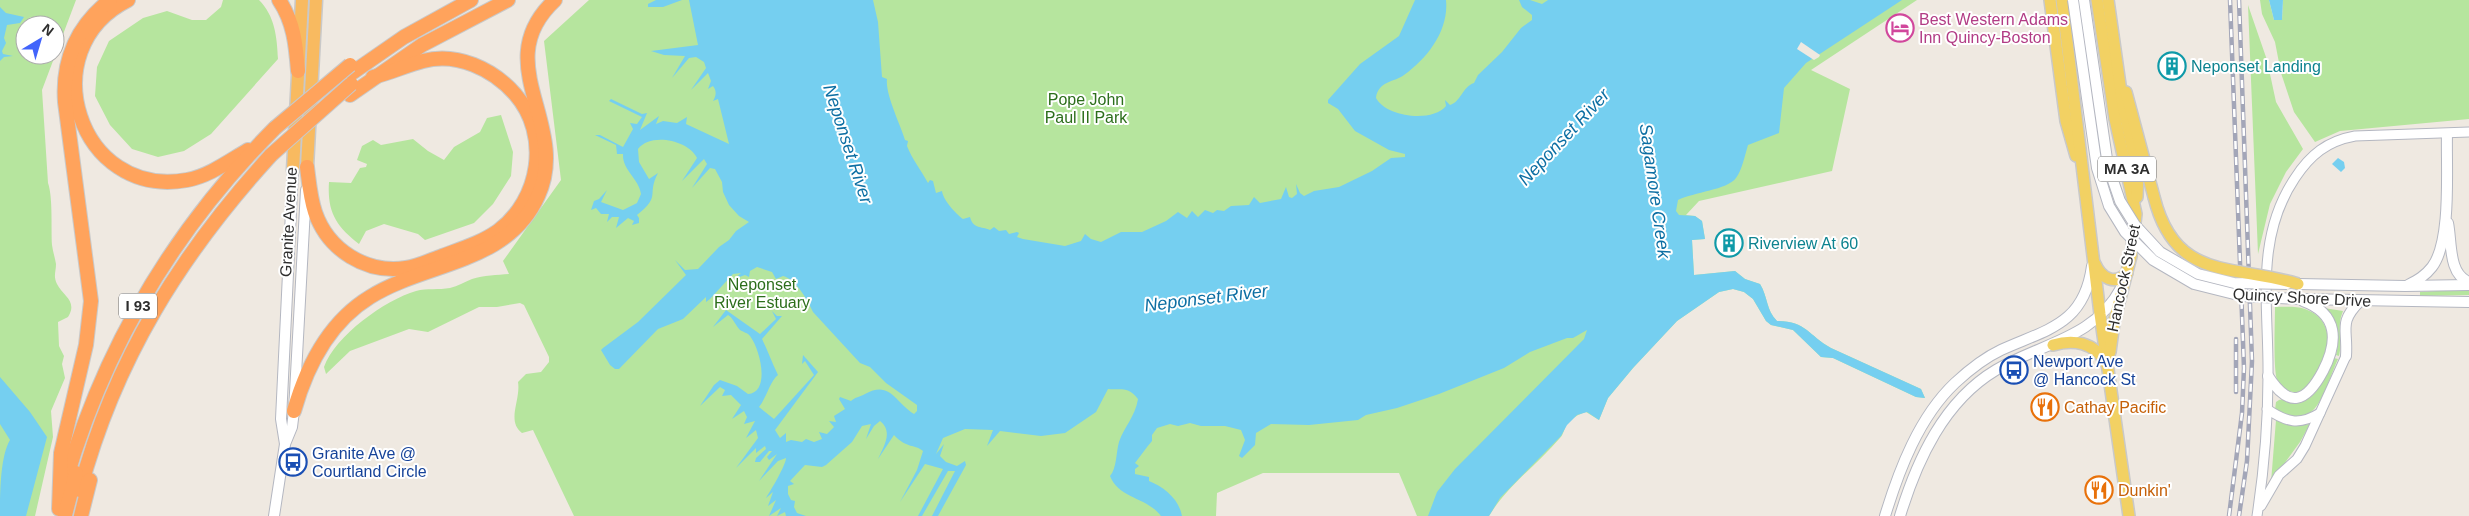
<svg xmlns="http://www.w3.org/2000/svg" width="2469" height="516" viewBox="0 0 2469 516" font-family="Helvetica,sans-serif">
<style>
.green{fill:#b6e59e;fill-rule:evenodd}
.water{fill:#75cff0}
.pier{fill:#efe9e1}
.lines{fill:none;stroke-linecap:round;stroke-linejoin:round}
.tertiary-casing{stroke:#b4b7c1;stroke-width:11}
.secondary-casing{stroke:#b4b7c1;stroke-width:12}
.primary-casing{stroke:#c9c9c9;stroke-width:14}
.trunk-casing{stroke:#c9c9c9;stroke-width:15}
.motorway-casing{stroke:#c9c9c9;stroke-width:16}
.tertiary{stroke:#fff;stroke-width:9}
.secondary{stroke:#fff;stroke-width:10}
.primary{stroke:#f2d163;stroke-width:11}
.trunk{stroke:#f8ba60;stroke-width:12}
.motorway{stroke:#ffa35c;stroke-width:14}
.rail-casing{stroke:#a3a6b8;stroke-width:4.5}
.rail{stroke:#fff;stroke-width:2.5;stroke-dasharray:8;stroke-linecap:butt}
.secondary-bridge-casing{stroke:#b4b7c1;stroke-width:12;stroke-linecap:butt}
.primary-bridge-casing{stroke:#c9c9c9;stroke-width:14;stroke-linecap:butt}
.motorway-bridge-casing{stroke:#c9c9c9;stroke-width:16;stroke-linecap:butt}
.secondary-bridge{stroke:#fff;stroke-width:10}
.primary-bridge{stroke:#f2d163;stroke-width:11}
.motorway-bridge{stroke:#ffa35c;stroke-width:14}
.labels{text-anchor:middle;stroke-width:4;stroke-linejoin:round;paint-order:stroke}
.shield{fill:#fff;stroke:#6d6d6d;stroke-width:1}
.shield-label{font-size:15px;font-weight:bold;fill:#2e2e2e}
.hotel-label{font-size:16px;fill:#b23c85;stroke:#fff;text-anchor:start}
.culture-label{font-size:16px;fill:#0d838f;stroke:#fff;text-anchor:start}
.park-label{font-size:16px;fill:#2c6e1b;stroke:#fff}
.street-label{font-size:16px;fill:#2e2e2e;stroke:#fff}
.transit-label{font-size:16px;fill:#164399;stroke:#fff;text-anchor:start}
.food-label{font-size:16px;fill:#c56008;stroke:#fff;text-anchor:start}
.water-label{font-size:18px;font-style:italic;fill:#0d6fa3;stroke:#fff}
</style>
<rect width="100%" height="100%" fill="#efe9e1"/>
<!-- green -->
<g class="green">
<path d="M 0,0 L 76,0 L 42,90 L 48,183 C 53,197 51,228 52,245 C 53,252 55,258 56,264 C 56,272 53,276 57,284 C 63,296 78,301 68,317 L 58,322 L 59,346 L 64,356 L 62,364 L 65,378 L 51,411 L 53,437 L 35,516 L 0,516 ZM 25,25 L 55,25 L 55,55 L 25,55 Z"/>
<path d="M 223,0 L 259,0 C 275,16 277,37 278,59 L 211,134 L 184,151 L 158,157 L 132,149 L 110,125 L 95,96 L 97,67 L 109,41 L 143,18 L 167,11 L 192,20 L 206,20 L 221,7 Z"/>
<path d="M 589,0 L 1917,0 L 1811,70 L 1850,89 L 1832,171 L 1699,201 L 1686,215 L 1695,216 L 1702,221 L 1705,239 L 1692,240 L 1694,275 L 1735,271 L 1745,279 L 1760,284 C 1768,297 1766,310 1777,321 C 1806,321 1808,335 1831,348 L 1921,389 L 1925,398 L 1916,397 L 1833,358 L 1821,357 L 1793,330 L 1771,325 L 1766,321 L 1753,299 L 1744,292 L 1733,289 L 1719,292 L 1677,321 L 1633,368 L 1608,398 L 1599,420 L 1586,412 C 1579,414 1572,418 1567,424 C 1564,428 1564,434 1560,438 C 1537,465 1508,485 1489,516 L 1417,516 L 1399,473 L 1263,473 L 1217,493 L 1216,516 L 574,516 L 533,430 L 522,433 C 506,421 521,400 518,382 L 526,374 L 541,372 L 549,362 L 549,357 L 524,305 L 520,303 L 497,307 L 479,307 L 428,332 L 409,329 L 350,351 L 326,374 L 324,367 C 335,336 385,300 416,291 C 427,288 439,290 450,288 C 458,286 464,282 472,279 C 484,275 497,275 509,274 L 503,261 L 561,180 L 544,41 Z"/>
<path d="M 2260,0 L 2269,0 L 2274,20 L 2282,20 L 2283,0 L 2469,0 L 2469,119 L 2340,131 L 2315,142 L 2294,112 L 2281,73 L 2275,42 L 2262,14 Z"/>
<path d="M 2248,5 L 2267,60 L 2276,102 L 2303,149 L 2286,172 L 2270,204 L 2258,254 Z"/>
<path d="M 501,115 L 513,152 L 511,176 L 493,204 L 474,223 L 425,240 L 418,234 L 384,224 L 366,231 L 359,244 C 336,226 327,212 329,182 L 351,183 L 360,168 L 366,167 L 367,164 L 357,160 L 362,146 L 373,140 L 381,145 L 413,139 L 428,151 L 444,160 L 454,147 L 480,132 L 487,118 Z"/>
<path d="M 2469,289 L 2469,295 L 2420,296 L 2420,292 Z"/>
<path d="M 2275,307 C 2285,307 2296,306 2305,309 C 2333,319 2331,345 2320,366 C 2317,372 2314,382 2309,387 C 2300,396 2281,393 2277,380 C 2273,366 2275,324 2275,307 Z"/>
<path d="M 2324,308 L 2343,311 C 2336,326 2343,341 2339,356 L 2336,355 C 2341,335 2335,324 2324,308 Z"/>
<path d="M 2334,358 L 2338,359 C 2324,389 2318,435 2275,410 L 2276,402 L 2279,400 C 2285,399 2291,403 2298,402 C 2319,399 2326,374 2334,358 Z"/>
<path d="M 2276,420 L 2293,426 L 2310,424 L 2300,442 L 2271,482 Z"/>
</g>
<!-- water -->
<g class="water">
<path d="M 656,0 L 682,0 L 663,7 L 648,7 L 648,4 Z"/>
<path d="M 689,0 L 873,0 L 878,22 L 882,77 L 887,79 C 885,94 901,126 905,140 L 908,141 L 907,146 C 912,159 921,170 928,183 L 930,180 L 933,181 L 936,193 L 942,191 C 943,200 956,214 963,219 L 970,217 C 973,229 981,226 990,230 L 994,227 L 999,231 L 1006,230 L 1009,234 L 1017,232 L 1019,233 L 1017,237 L 1023,239 L 1065,246 L 1081,241 L 1085,234 L 1091,239 L 1101,242 L 1121,232 L 1142,232 L 1166,221 L 1178,212 L 1187,218 L 1192,211 L 1198,217 L 1205,210 L 1213,213 L 1217,210 L 1224,211 L 1231,206 L 1249,205 L 1254,197 L 1260,203 L 1281,199 L 1286,187 L 1289,197 L 1292,198 L 1297,194 L 1296,184 L 1300,193 L 1304,196 L 1314,191 L 1339,187 L 1372,171 L 1391,158 L 1405,157 L 1405,154 L 1389,150 L 1355,131 L 1338,109 L 1328,103 L 1328,100 L 1360,64 L 1399,36 L 1415,0 L 1446,0 C 1449,30 1428,58 1404,75 C 1395,82 1378,81 1376,98 C 1386,117 1432,123 1446,106 L 1445,100 L 1450,105 C 1461,102 1462,87 1474,83 L 1478,75 L 1502,52 L 1521,28 L 1532,20 L 1532,15 L 1522,7 L 1519,0 L 1530,0 L 1542,4 L 1548,0 L 1902,0 L 1806,63 L 1784,88 L 1779,133 L 1748,145 C 1745,155 1742,170 1736,178 C 1727,190 1694,192 1678,200 L 1676,211 L 1679,215 L 1695,216 L 1702,221 L 1705,239 L 1692,240 L 1694,275 L 1735,271 L 1745,279 L 1760,284 C 1768,297 1766,310 1777,321 C 1806,321 1808,335 1831,348 L 1921,389 L 1925,398 L 1916,397 L 1833,358 L 1821,357 L 1793,330 L 1771,325 L 1766,321 L 1753,299 L 1744,292 L 1733,289 L 1719,292 L 1677,321 L 1633,368 L 1608,398 L 1599,420 L 1587,412 L 1577,415 L 1567,425 L 1561,436 L 1500,498 L 1489,516 L 1428,516 L 1437,492 L 1455,469 L 1584,339 L 1587,330 L 1573,338 L 1567,338 L 1530,352 L 1504,368 L 1439,394 L 1397,408 L 1366,415 L 1358,420 L 1309,425 L 1271,424 L 1256,433 L 1255,445 L 1242,458 L 1239,456 L 1245,440 L 1241,430 L 1225,426 L 1201,426 L 1190,423 L 1178,426 L 1170,424 L 1157,428 L 1152,435 L 1152,441 C 1146,448 1141,455 1135,463 L 1139,466 L 1135,469 L 1135,474 L 1149,477 L 1149,481 C 1164,487 1179,499 1182,516 L 1161,516 C 1147,497 1119,499 1110,476 C 1117,468 1116,452 1119,442 C 1124,427 1135,417 1138,399 C 1128,386 1122,390 1108,389 L 1096,412 L 1065,433 L 1041,436 L 1000,431 L 987,446 L 993,430 L 965,429 L 943,438 L 936,454 L 944,444 L 940,456 L 946,462 L 957,466 L 965,461 L 966,465 L 938,516 L 932,516 L 955,471 L 948,471 L 922,516 L 918,516 L 943,469 L 925,464 L 900,502 L 917,470 L 923,451 C 915,444 907,449 894,435 L 878,459 C 883,447 894,432 880,421 L 874,426 L 866,439 L 871,424 L 862,426 L 852,442 L 826,465 L 822,467 L 805,465 L 790,481 L 794,484 L 788,486 L 788,494 L 791,500 L 795,501 L 794,507 L 797,513 L 806,516 L 786,516 L 785,512 L 777,516 L 781,508 L 769,516 L 776,500 L 768,506 L 773,492 L 766,498 C 771,490 786,465 786,458 L 778,461 L 759,481 L 777,454 L 769,460 L 767,457 L 772,451 L 769,451 L 760,462 L 755,462 L 756,458 L 766,449 L 765,446 L 756,453 L 756,448 L 736,468 L 758,438 L 756,430 L 746,438 L 755,421 L 744,424 L 747,417 L 744,411 L 732,419 L 741,405 L 731,395 L 722,396 L 725,390 L 720,387 L 700,406 L 714,385 L 720,380 L 737,386 L 748,394 C 771,392 760,349 750,336 C 748,333 743,332 740,330 C 735,325 734,319 728,315 L 713,327 L 726,310 L 760,334 L 776,319 L 772,311 L 777,316 L 782,316 L 762,339 C 768,351 772,363 778,375 C 770,381 767,397 759,407 L 774,419 L 814,375 L 805,361 L 802,364 L 803,355 L 818,372 L 775,430 L 780,438 L 786,433 L 786,442 L 791,440 L 802,442 L 806,439 L 814,442 L 822,439 L 819,432 L 827,434 L 834,427 L 829,421 L 836,422 L 834,416 L 845,409 L 839,399 L 840,397 L 851,401 C 855,397 860,397 865,394 C 890,380 895,402 914,414 L 917,411 L 917,405 L 886,383 L 870,367 L 860,363 L 813,312 C 808,301 796,279 783,276 L 776,279 L 772,272 L 757,267 L 750,271 L 749,277 L 745,275 L 734,279 L 741,273 L 733,274 L 710,299 L 706,302 L 706,297 L 683,319 L 658,329 L 619,369 L 615,369 L 610,365 L 601,350 L 603,348 L 638,322 L 686,275 L 675,260 L 685,270 L 698,269 L 719,247 L 729,240 L 736,231 L 749,222 L 739,216 L 729,205 L 723,192 L 722,182 L 715,169 L 710,168 L 692,188 L 707,164 L 704,159 L 682,181 L 697,158 C 689,140 650,132 638,149 L 639,162 L 649,179 L 658,173 C 646,196 662,195 637,215 L 639,218 L 639,223 L 632,225 L 634,221 L 628,218 L 616,228 L 619,217 L 612,217 L 607,222 L 609,214 L 601,214 L 596,208 L 591,210 L 594,201 L 599,199 L 607,190 L 601,202 L 623,210 L 637,203 L 641,194 C 639,179 622,170 623,154 L 617,154 L 616,145 L 595,135 L 600,135 L 623,147 L 633,129 L 630,123 L 637,124 L 642,117 L 609,101 L 611,99 L 642,114 L 647,113 L 640,130 L 659,116 L 656,124 L 663,121 L 677,123 L 687,117 L 686,124 L 729,144 L 718,99 L 713,101 C 716,96 717,91 713,86 L 708,89 L 711,81 L 708,73 L 691,90 L 706,68 L 704,62 L 696,57 L 689,58 L 672,78 L 685,56 L 664,55 L 651,51 L 698,45 Z"/>
<path d="M 2269,0 L 2283,0 L 2282,20 L 2274,20 Z"/>
<path d="M 0,7 L 6,13 L 24,17 L 20,23 L 7,25 L 4,38 L 6,43 L 2,51 L 3,54 L 13,56 L 4,57 L 0,61 Z"/>
<path d="M 2338,158 L 2344,162 L 2345,168 L 2341,172 L 2332,164 Z"/>
<path d="M 0,377 L 30,412 L 47,437 L 26,516 L 0,516 C 0,494 0,457 10,440 L 0,424 Z"/>
</g>
<!-- pier -->
<path class="pier" d="M 1801,42 L 1820,55 L 1819,57 L 1814,60 L 1797,49 Z"/>
<g class="lines">
<!-- tertiary casing -->
<g class="tertiary-casing">
<g id="tertiary">
<path d="M 2267,409 C 2286,422 2299,426 2320,413"/>
<path d="M 2261,506 L 2279,475 L 2297,459 L 2305,446 L 2346,356"/>
<path d="M 2257,516 C 2264,470 2268,423 2268,376 C 2269,307 2254,239 2295,178 C 2310,155 2327,141 2355,136 L 2469,132"/>
</g>
</g>
<!-- secondary casing -->
<g class="secondary-casing">
<g id="secondary">
<path d="M 2448,223 C 2452,242 2448,274 2469,282"/>
<path d="M 2298,284 L 2405,286 L 2469,285"/>
<path d="M 2408,285 C 2418,280 2425,276 2432,267 C 2452,241 2446,167 2447,134"/>
<path d="M 2299,299 L 2469,302"/>
<path d="M 2346,356 C 2348,329 2338,323 2360,301"/>
<path d="M 2268,376 C 2289,409 2306,403 2323,371 C 2338,342 2339,314 2303,301"/>
<path d="M 285,444 L 281,419 L 293,170"/>
<path d="M 274,516 L 285,444 L 292,427 L 294,411 L 306,190"/>
<path d="M 1885,516 C 1899,470 1919,417 1955,383 C 1969,370 1984,358 2001,350 C 2047,329 2084,325 2092,266"/>
<path d="M 1900,516 C 1917,460 1944,401 1996,370 C 2041,343 2094,339 2121,288"/>
</g>
</g>
<!-- primary casing -->
<g class="primary-casing">
<g id="primary">
<path d="M 2050,0 L 2066,121 L 2076,156"/>
<path d="M 2062,0 L 2100,314 L 2129,516"/>
<path d="M 2097,0 L 2115,119 L 2136,214 L 2131,256 L 2114,322 L 2110,352"/>
<path d="M 2108,0 L 2123,106 L 2138,173 L 2137,197"/>
<path d="M 2126,92 L 2154,197"/>
<path d="M 2095,264 C 2101,278 2115,286 2127,273"/>
<path d="M 2053,345 C 2073,339 2094,342 2105,362"/>
</g>
</g>
<!-- trunk casing -->
<g class="trunk-casing">
<g id="trunk">
<path d="M 307,167 L 316,0"/>
<path d="M 293,170 L 302,0"/>
</g>
</g>
<!-- motorway casing -->
<g class="motorway-casing">
<g id="motorway">
<path d="M 128,0 C 30,49 79,200 187,180 C 209,176 229,161 248,150"/>
<path d="M 279,0 C 294,22 296,46 298,71"/>
<path d="M 352,73 L 404,37 L 471,0"/>
<path d="M 350,95 L 422,45 L 508,0"/>
<path d="M 307,167 C 309,182 310,197 315,212 C 328,250 366,274 406,268 C 419,266 431,260 442,256 C 461,249 481,243 498,231 C 540,200 551,135 515,94 C 493,69 457,52 423,61 C 407,65 390,73 373,77"/>
<path d="M 294,411 C 307,365 329,322 370,297 C 426,262 508,264 538,196 C 571,124 487,63 555,0"/>
<path d="M 65,483 C 104,347 175,228 275,128"/>
<path d="M 80,490 C 115,359 180,255 271,155"/>
<path d="M 59,509 L 61,453 L 86,345 L 91,301 L 65,102 C 62,60 77,26 110,0"/>
<path d="M 65,515 L 76,473"/>
<path d="M 81,516 L 90,480"/>
</g>
</g>
<!-- tertiary -->
<use href="#tertiary" class="tertiary"/>
<!-- secondary -->
<use href="#secondary" class="secondary"/>
<!-- primary -->
<use href="#primary" class="primary"/>
<!-- trunk -->
<use href="#trunk" class="trunk"/>
<!-- motorway -->
<use href="#motorway" class="motorway"/>
<!-- rail casing -->
<g class="rail-casing">
<g id="rail">
<path d="M 2239,0 L 2252,361 L 2247,461 L 2239,516"/>
<path d="M 2236,392 L 2236,339"/>
<path d="M 2229,516 L 2242,413 L 2244,368 L 2230,0"/>
</g>
</g>
<!-- rail -->
<use href="#rail" class="rail"/>
<!-- secondary-bridge casing -->
<g class="secondary-bridge-casing">
<g id="secondary-bridge">
<path d="M 2073,0 L 2097,168 L 2109,206 L 2125,232 L 2153,260 L 2194,284 L 2242,296 L 2299,299"/>
<path d="M 2084,0 L 2108,166 L 2120,201 L 2135,225 L 2160,252 L 2198,274 L 2234,283 L 2287,284"/>
</g>
</g>
<!-- primary-bridge casing -->
<g class="primary-bridge-casing">
<path id="primary-bridge" d="M 2154,197 C 2175,282 2233,264 2298,284"/>
</g>
<!-- motorway-bridge casing -->
<g class="motorway-bridge-casing">
<g id="motorway-bridge">
<path d="M 275,128 L 350,65"/>
<path d="M 271,155 L 351,84"/>
</g>
</g>
<!-- secondary-bridge -->
<use href="#secondary-bridge" class="secondary-bridge"/>
<!-- primary-bridge -->
<use href="#primary-bridge" class="primary-bridge"/>
<!-- motorway-bridge -->
<use href="#motorway-bridge" class="motorway-bridge"/>
</g>
<!-- icons -->
<defs>
<g id="hotel-ring" transform="scale(1.4375)"><circle r="9.5" fill="#fff" stroke="#d1479c" stroke-width="1.5"/><path d="M-6-4.5h1.5V1H6V5H4.5V3h-9V5H-6ZM-4 0a1.8 1.8 0 1 1 3.6 0ZM.5 0V-2.5h3Q6-2.5 6 0Z" fill="#d1479c"/></g>
<g id="building-ring" transform="scale(1.4375)"><circle r="9.5" fill="#fff" stroke="#0f9aa8" stroke-width="1.5"/><path d="M-4-6H4V6H1V3H-1V6H-4ZM-2.5-4.3h1.7v1.8h-1.7ZM.8-4.3h1.7v1.8H.8ZM-2.5-1h1.7V.8h-1.7ZM.8-1h1.7V.8H.8Z" fill="#0f9aa8"/></g>
<g id="bus-ring" transform="scale(1.4375)"><circle r="9.5" fill="#fff" stroke="#1a4fb4" stroke-width="1.5"/><path d="M-5-6H5V4H4V6H2V4H-2V6H-4V4H-5ZM-3.5-4V0h7V-4ZM-3.5 1.2v1.5H-2V1.2ZM2 1.2v1.5H3.5V1.2Z" fill="#1a4fb4"/></g>
<g id="restaurant-ring" transform="scale(1.4375)"><circle r="9.5" fill="#fff" stroke="#e8710a" stroke-width="1.5"/><path d="M-5-6h1v4h1v-4h1v4h1v-4h1v5L-1.5 .5V6h-2V.5L-5-1ZM5-6V6H3V1.5H1.5Q1.5-4 5-6Z" fill="#e8710a"/></g>
</defs>
<g fill-rule="evenodd">
<use href="#hotel-ring" x="1900" y="28"/>
<use href="#building-ring" x="2172" y="66"/>
<use href="#building-ring" x="1729" y="243"/>
<use href="#bus-ring" x="2014" y="370"/>
<use href="#restaurant-ring" x="2045" y="407"/>
<use href="#bus-ring" x="293" y="462"/>
<use href="#restaurant-ring" x="2099" y="490"/>
</g>
<g class="labels">
<!-- shield labels -->
<g class="shield">
<rect x="2098" y="156.5" width="58" height="25" rx="4"/>
<rect x="119" y="293.5" width="38" height="25" rx="4"/>
</g>
<g class="shield-label">
<text x="2127" y="174">MA 3A</text>
<text x="138" y="311">I 93</text>
</g>
<!-- hotel labels -->
<g class="hotel-label">
<text x="1919" y="25">Best Western Adams<tspan x="1919" dy="18">Inn Quincy-Boston</tspan></text>
</g>
<!-- culture labels -->
<g class="culture-label">
<text x="2191" y="72">Neponset Landing</text>
<text x="1748" y="249">Riverview At 60</text>
</g>
<!-- park labels -->
<g class="park-label">
<text x="1086" y="105">Pope John<tspan x="1086" dy="18">Paul II Park</tspan></text>
<text x="762" y="290">Neponset<tspan x="762" dy="18">River Estuary</tspan></text>
</g>
<!-- street labels -->
<g class="street-label">
<text transform="translate(288 222) rotate(-87)" y="6">Granite Avenue</text>
<text transform="translate(2123 278) rotate(-78)" y="6">Hancock Street</text>
<text transform="translate(2302 297) rotate(3)" y="6">Quincy Shore Drive</text>
</g>
<!-- transit labels -->
<g class="transit-label">
<text x="2033" y="367">Newport Ave<tspan x="2033" dy="18">@ Hancock St</tspan></text>
<text x="312" y="459">Granite Ave @<tspan x="312" dy="18">Courtland Circle</tspan></text>
</g>
<!-- food labels -->
<g class="food-label">
<text x="2064" y="413">Cathay Pacific</text>
<text x="2118" y="496">Dunkin'</text>
</g>
<!-- water labels -->
<g class="water-label">
<text transform="translate(1564 137) rotate(-47)" y="6">Neponset River</text>
<text transform="translate(848 144) rotate(72)" y="6">Neponset River</text>
<text transform="translate(1655 191) rotate(82)" y="6">Sagamore Creek</text>
<text transform="translate(1206 298) rotate(-7)" y="6">Neponset River</text>
</g>
</g>
<!-- north arrow -->
<g transform="translate(40 40) rotate(38)"><circle r="24" fill="#ffffff" stroke="#ababab"/>
<path d="M0-4L9 19L0 12L-9 19Z" fill="#4264fb"/>
<text y="-8" font-size="14" font-weight="bold" text-anchor="middle" fill="#2e2e2e">N</text>
</g>
</svg>
